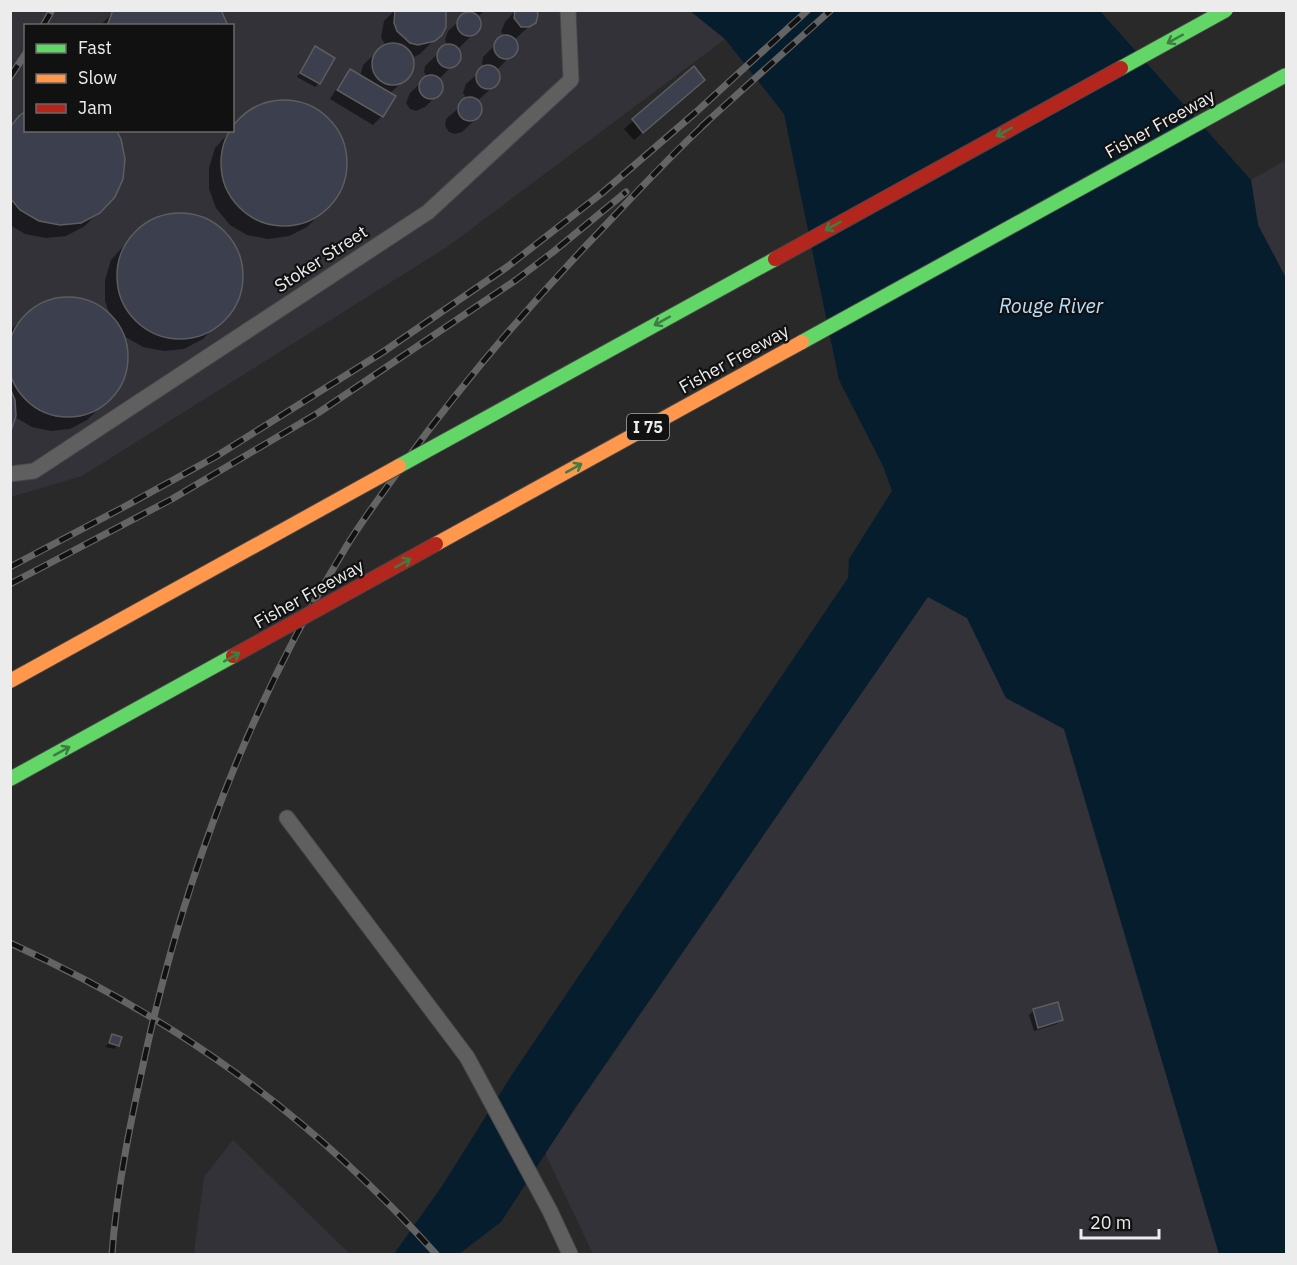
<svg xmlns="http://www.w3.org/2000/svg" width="1297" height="1265" viewBox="0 0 1297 1265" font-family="'IBM Plex Sans',sans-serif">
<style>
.built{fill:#333239;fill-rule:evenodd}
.water{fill:#061d2e}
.shadow{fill:#0007}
.building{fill:#3c404e;stroke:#5d5d5e;stroke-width:1.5}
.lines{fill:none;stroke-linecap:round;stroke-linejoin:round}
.lane-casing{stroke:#464647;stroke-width:17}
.lane{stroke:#5f5f60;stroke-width:15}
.rail-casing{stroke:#646465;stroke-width:7}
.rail{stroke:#111112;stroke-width:4.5;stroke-dasharray:14;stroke-linecap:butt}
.fast-bridge-casing{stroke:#464647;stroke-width:16;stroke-linecap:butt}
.slow-bridge-casing{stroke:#464647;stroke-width:16;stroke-linecap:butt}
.jam-bridge-casing{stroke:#464647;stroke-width:16;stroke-linecap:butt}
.fast-bridge{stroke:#63d668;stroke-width:14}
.slow-bridge{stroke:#ff974d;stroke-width:14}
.jam-bridge{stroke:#b3261e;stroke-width:14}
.oneway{stroke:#3e7d41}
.labels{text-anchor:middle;stroke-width:4.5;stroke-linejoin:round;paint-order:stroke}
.shield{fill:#111112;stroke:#aaaaab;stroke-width:1.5}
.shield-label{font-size:16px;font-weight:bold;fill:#ececed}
.street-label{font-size:18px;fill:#ececed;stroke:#111112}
.water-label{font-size:20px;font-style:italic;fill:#b8e0fe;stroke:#111112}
</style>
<rect width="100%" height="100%" fill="#29292a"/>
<!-- built -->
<g class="built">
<path d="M 690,10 L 725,39 L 447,247 L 82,476 L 11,497 L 11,11 ZM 26,26 L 232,26 L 232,130 L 26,130 Z"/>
<path d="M 1286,160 L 1286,278 L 1258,225 L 1251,180 Z"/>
<path d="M 928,596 L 967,618 L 1006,698 L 1064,729 L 1219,1254 L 593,1254 L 545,1153 Z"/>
<path d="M 233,1140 L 350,1254 L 194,1254 L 204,1177 Z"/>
</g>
<!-- water -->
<path class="water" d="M 690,11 L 1100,11 L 1251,180 L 1258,225 L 1286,278 L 1286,1254 L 1219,1254 L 1064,729 L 1006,698 L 967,618 L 928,597 L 573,1111 L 501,1222 L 459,1254 L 394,1254 L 442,1186 L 513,1073 L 848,578 L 849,559 L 892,491 L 883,466 L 839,380 L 784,114 L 725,39 Z"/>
<!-- shadow -->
<g class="shadow">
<path d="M 115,10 L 226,26 L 100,26 Z"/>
<path d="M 395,10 L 444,10 L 440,34 L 420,54 L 412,58 L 413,62 L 410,75 L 389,94 L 382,116 L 373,125 L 330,99 L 342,80 L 350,71 L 360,76 L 363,65 L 378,51 L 386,47 L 381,37 L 384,21 Z"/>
<path d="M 463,10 L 485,10 L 477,17 L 479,21 L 480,27 L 457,50 L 459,59 L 439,79 L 441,86 L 439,93 L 425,107 L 416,111 L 410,109 L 406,103 L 410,93 L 427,77 L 424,72 L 425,66 L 445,47 L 448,47 L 445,40 L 448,31 L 466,15 Z"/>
<path d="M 516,10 L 534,22 L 513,41 L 516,44 L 516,50 L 495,72 L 498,77 L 496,84 L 476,102 L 480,109 L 476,119 L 462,132 L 455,134 L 449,132 L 445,126 L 446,119 L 468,100 L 463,93 L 466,84 L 484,68 L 482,63 L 483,57 L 502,38 L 506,37 L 501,32 L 505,22 Z"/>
<path d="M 315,48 L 319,83 L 315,87 L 297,77 Z"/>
<path d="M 693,68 L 695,88 L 634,140 L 624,129 Z"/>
<path d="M 278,102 L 298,103 L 316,110 L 331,123 L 342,140 L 346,160 L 344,179 L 336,197 L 321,213 L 307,227 L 289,236 L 268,239 L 247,235 L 230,225 L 216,208 L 209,189 L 209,168 L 215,148 L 242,118 L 259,107 Z"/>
<path d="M 10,126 L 26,130 L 114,196 L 85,226 L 66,236 L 46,238 L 25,234 L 10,225 Z"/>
<path d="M 174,214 L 194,215 L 212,223 L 227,235 L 237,252 L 242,272 L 240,292 L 231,310 L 203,339 L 184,349 L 164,351 L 143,347 L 124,336 L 128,355 L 125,376 L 115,393 L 87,420 L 70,429 L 51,431 L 32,427 L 15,417 L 10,431 L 10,330 L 39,305 L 58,298 L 78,298 L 98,305 L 110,315 L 105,301 L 105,280 L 111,260 L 138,230 L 154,220 Z"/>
<path d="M 1057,1004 L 1061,1020 L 1057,1024 L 1034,1031 L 1029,1015 L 1033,1011 Z"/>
<path d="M 112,1036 L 118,1045 L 114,1049 L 106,1047 Z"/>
</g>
<!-- building -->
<g class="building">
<path d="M 113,10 L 221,10 L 228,26 L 107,26 Z"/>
<path d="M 395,10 L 446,10 L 446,27 L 442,35 L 435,41 L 418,45 L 410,43 L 397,31 L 394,23 Z"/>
<path d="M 515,10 L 537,10 L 538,15 L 536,23 L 529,27 L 521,27 L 514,18 Z"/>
<circle cx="469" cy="24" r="12"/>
<circle cx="506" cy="47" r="12"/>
<circle cx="393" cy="64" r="21"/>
<circle cx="449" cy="56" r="12"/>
<path d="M 315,46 L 335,58 L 320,84 L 300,73 Z"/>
<circle cx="488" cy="77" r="12"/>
<path d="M 694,66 L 705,80 L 643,133 L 632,119 Z"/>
<path d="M 350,69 L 396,96 L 383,117 L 337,90 Z"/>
<circle cx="431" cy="87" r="12"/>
<circle cx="470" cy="109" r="12"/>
<circle cx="284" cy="163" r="63"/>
<path d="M 26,111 L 26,130 L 116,130 L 121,139 L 125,159 L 123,179 L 115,197 L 100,213 L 81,223 L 60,225 L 39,221 L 20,210 L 10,198 L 10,127 L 19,116 Z"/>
<circle cx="180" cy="276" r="63"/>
<circle cx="68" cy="357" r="60"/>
<path d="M 10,388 L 15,400 L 16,416 L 10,434 Z"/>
<path d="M 1058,1002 L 1063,1020 L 1038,1028 L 1033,1009 Z"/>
<path d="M 112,1034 L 122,1037 L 119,1046 L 109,1043 Z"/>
</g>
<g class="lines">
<!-- lane casing -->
<g class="lane-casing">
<g id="lane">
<path d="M 10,474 L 34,471 L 428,212 L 571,80 L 568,10"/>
<path d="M 287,818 L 467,1057 L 550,1211 L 570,1254"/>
</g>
</g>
<!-- lane -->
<use href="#lane" class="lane"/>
<!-- rail casing -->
<g class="rail-casing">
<g id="rail">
<path d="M 43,26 L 52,10"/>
<path d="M 10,77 L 26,53"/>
<path d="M 701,127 L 831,10"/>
<path d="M 10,567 L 122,508 L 215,457 L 383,352 L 507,267 L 602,193 L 695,113 L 808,10"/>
<path d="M 10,584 L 172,499 L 318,413 L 516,280 L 553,252 L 626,192"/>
<path d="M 10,943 C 179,1020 312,1117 436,1254"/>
<path d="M 112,1254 C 117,1185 132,1115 147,1047 C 186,872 252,701 346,547 C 363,519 383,493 402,466 C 463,382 529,305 601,230 C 636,193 670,156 707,122"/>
</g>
</g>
<!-- rail -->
<use href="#rail" class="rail"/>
<!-- fast-bridge casing -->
<g class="fast-bridge-casing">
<g id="fast-bridge">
<path d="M 1121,68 L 1226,10"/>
<path d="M 802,342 L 1286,75"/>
<path d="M 399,466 L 775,259"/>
<path d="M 10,779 L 233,656"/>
</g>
</g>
<!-- slow-bridge casing -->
<g class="slow-bridge-casing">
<g id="slow-bridge">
<path d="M 436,544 L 802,342"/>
<path d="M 10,681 L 399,466"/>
</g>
</g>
<!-- jam-bridge casing -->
<g class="jam-bridge-casing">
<g id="jam-bridge">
<path d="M 775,259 L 1121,68"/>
<path d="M 233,656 L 436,544"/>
</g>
</g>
<!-- fast-bridge -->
<use href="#fast-bridge" class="fast-bridge"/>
<!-- slow-bridge -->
<use href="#slow-bridge" class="slow-bridge"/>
<!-- jam-bridge -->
<use href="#jam-bridge" class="jam-bridge"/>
</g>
<!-- one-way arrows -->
<defs><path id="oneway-shaft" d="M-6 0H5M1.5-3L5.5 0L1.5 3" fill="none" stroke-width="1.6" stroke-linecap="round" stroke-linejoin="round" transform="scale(1.5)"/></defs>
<g class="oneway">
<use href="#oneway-shaft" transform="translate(1175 39) rotate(151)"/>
<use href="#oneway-shaft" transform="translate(1004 132) rotate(151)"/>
<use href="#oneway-shaft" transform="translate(833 226) rotate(151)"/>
<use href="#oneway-shaft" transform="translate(662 321) rotate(151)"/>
<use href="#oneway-shaft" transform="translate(574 468) rotate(-29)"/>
<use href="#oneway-shaft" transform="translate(403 563) rotate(-29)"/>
<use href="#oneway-shaft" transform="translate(232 657) rotate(-29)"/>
<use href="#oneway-shaft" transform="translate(62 751) rotate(-29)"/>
</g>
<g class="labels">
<!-- shield labels -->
<rect class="shield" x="627" y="414" width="42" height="26" rx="4.5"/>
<g class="shield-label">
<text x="648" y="433">I 75</text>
</g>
<!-- street labels -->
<g class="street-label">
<text transform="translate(1160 124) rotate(-29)" y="6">Fisher Freeway</text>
<text transform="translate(321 259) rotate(-33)" y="6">Stoker Street</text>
<text transform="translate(734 359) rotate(-29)" y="6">Fisher Freeway</text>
<text transform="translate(309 594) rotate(-29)" y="6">Fisher Freeway</text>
</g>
<!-- water labels -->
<g class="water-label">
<text x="1051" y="313">Rouge River</text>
</g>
</g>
<!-- border -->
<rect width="1297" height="1265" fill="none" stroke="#ececed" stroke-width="24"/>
<!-- legend -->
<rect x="24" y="24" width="210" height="108" fill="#111112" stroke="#69696a" stroke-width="1.5"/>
<rect x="36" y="44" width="30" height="9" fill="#63d668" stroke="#69696a" stroke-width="1.5"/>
<text x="78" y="54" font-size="18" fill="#ececed">Fast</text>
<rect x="36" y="74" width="30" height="9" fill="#ff974d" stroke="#69696a" stroke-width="1.5"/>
<text x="78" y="84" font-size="18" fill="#ececed">Slow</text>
<rect x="36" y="104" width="30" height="9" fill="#b3261e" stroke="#69696a" stroke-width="1.5"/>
<text x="78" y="114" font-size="18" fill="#ececed">Jam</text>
<!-- scale -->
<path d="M1081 1229v9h78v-9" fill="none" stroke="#ececed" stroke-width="3"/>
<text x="1090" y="1229" font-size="18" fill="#ececed" stroke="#111112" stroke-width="4.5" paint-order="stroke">20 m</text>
</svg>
